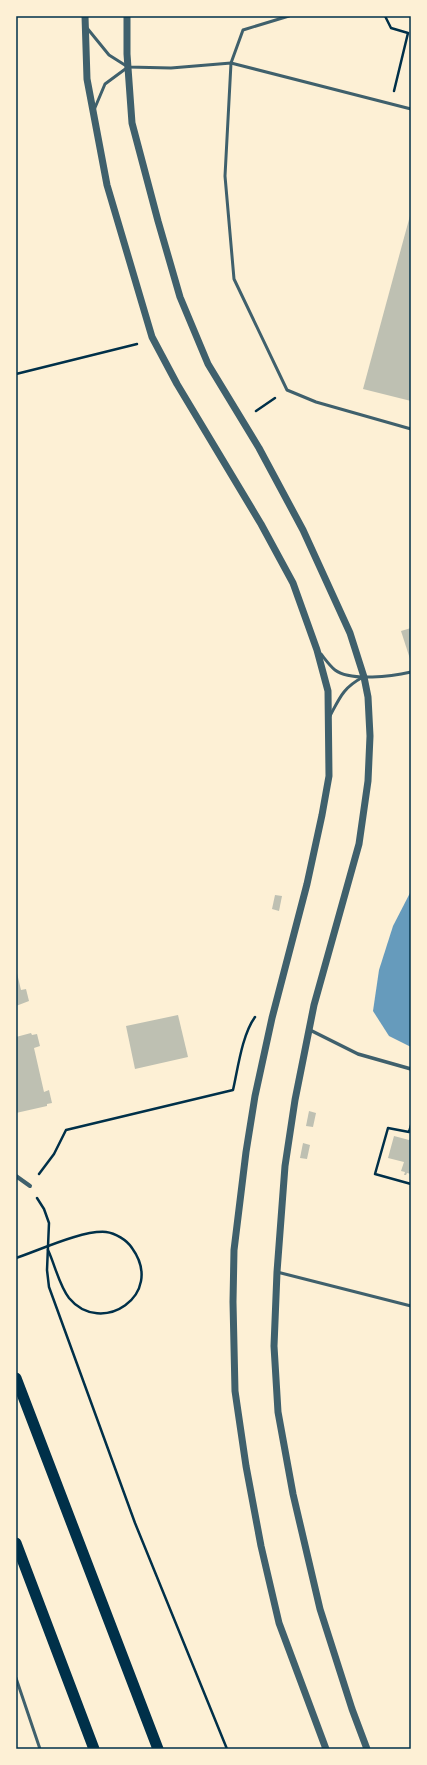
<svg xmlns="http://www.w3.org/2000/svg" width="427" height="1765" viewBox="0 0 427 1765" font-family="'Titillium Web',sans-serif">
<style>
.water{fill:#669bbc}
.building{fill:#bec0b2}
.lines{fill:none;stroke-linecap:round;stroke-linejoin:round}
.path{stroke:#003049;stroke-width:2.5}
.service{stroke:#3f606c;stroke-width:3}
.pedestrian{stroke:#3f606c;stroke-width:3.5}
.minor{stroke:#3f606c;stroke-width:4}
.tertiary{stroke:#3f606c;stroke-width:7}
.trunk{stroke:#003049;stroke-width:11}
.neatline{fill:none;stroke:#003049;stroke-width:1.5}
</style>
<rect width="100%" height="100%" fill="#fdf0d5"/>
<!-- water -->
<path class="water" d="M 411,891 L 411,1047 L 389,1036 L 373,1011 L 379,970 L 393,926 Z"/>
<!-- building -->
<g class="building">
<path d="M 411,212 L 411,401 L 363,389 Z"/>
<path d="M 411,628 L 411,662 L 401,631 Z"/>
<path d="M 275,895 L 282,896 L 279,911 L 272,909 Z"/>
<path d="M 16,969 L 21,990 L 26,989 L 29,1001 L 16,1006 Z"/>
<path d="M 178,1015 L 188,1057 L 135,1069 L 126,1026 Z"/>
<path d="M 31,1033 L 32,1035 L 37,1034 L 40,1046 L 34,1048 L 44,1092 L 49,1090 L 52,1103 L 47,1104 L 47,1106 L 16,1113 L 16,1037 Z"/>
<path d="M 309,1111 L 316,1113 L 313,1127 L 306,1126 Z"/>
<path d="M 394,1136 L 409,1140 L 411,1136 L 411,1174 L 407,1173 L 406,1175 L 404,1175 L 405,1172 L 401,1171 L 404,1162 L 388,1158 Z"/>
<path d="M 303,1143 L 310,1145 L 307,1159 L 300,1158 Z"/>
</g>
<g class="lines">
<!-- path -->
<g class="path">
<path d="M 385,16 L 391,28 L 408,33 L 394,91"/>
<path d="M 16,374 L 137,344"/>
<path d="M 256,411 L 275,398"/>
<path d="M 411,1125 L 409,1132 L 388,1128 L 375,1174 L 411,1184"/>
<path d="M 39,1174 L 54,1154 L 66,1130 L 233,1090 C 238,1068 242,1035 255,1017"/>
<path d="M 37,1198 L 44,1209 L 49,1223 L 47,1270 L 49,1287 L 135,1523 L 227,1749"/>
<path d="M 16,1258 C 40,1250 82,1230 106,1232 C 115,1233 127,1240 132,1248 C 166,1295 101,1337 69,1298 C 59,1285 55,1265 48,1250"/>
</g>
<!-- service -->
<g class="service">
<path d="M 289,16 L 243,30 L 231,63 L 225,176 L 234,279 L 287,390 L 316,402 L 411,429"/>
<path d="M 87,28 L 109,55 L 128,67 L 171,68 L 231,63 L 411,109"/>
<path d="M 94,110 L 105,84 L 128,67"/>
<path d="M 321,654 C 325,659 330,666 335,670 C 351,682 393,676 411,672"/>
<path d="M 330,716 C 340,697 343,688 363,677"/>
<path d="M 277,1272 L 411,1306"/>
<path d="M 16,1678 L 40,1749"/>
</g>
<!-- pedestrian -->
<path class="pedestrian" d="M 308,1029 L 358,1054 L 411,1069"/>
<!-- minor -->
<path class="minor" d="M 16,1176 L 30,1186"/>
<!-- tertiary -->
<g class="tertiary">
<path d="M 85,16 L 87,79 L 107,185 L 152,337 L 177,384 L 261,524 L 293,583 L 317,650 L 328,691 L 329,776 L 322,815 L 307,884 L 272,1018 L 255,1096 L 246,1152 L 234,1250 L 233,1302 L 235,1391 L 246,1466 L 261,1546 L 279,1623 L 326,1749"/>
<path d="M 127,16 L 127,54 L 132,123 L 158,221 L 180,297 L 208,364 L 259,448 L 303,530 L 350,633 L 364,677 L 368,697 L 370,736 L 368,781 L 359,844 L 314,1005 L 295,1100 L 285,1166 L 277,1272 L 274,1346 L 278,1412 L 293,1494 L 320,1609 L 352,1709 L 367,1749"/>
</g>
<!-- trunk -->
<g class="trunk">
<path d="M 16,1378 L 158,1749"/>
<path d="M 16,1543 L 94,1749"/>
</g>
</g>
<!-- border -->
<rect width="427" height="1765" fill="none" stroke="#fdf0d5" stroke-width="34"/>
<rect x="17" y="17" width="393" height="1731" class="neatline"/>
</svg>
